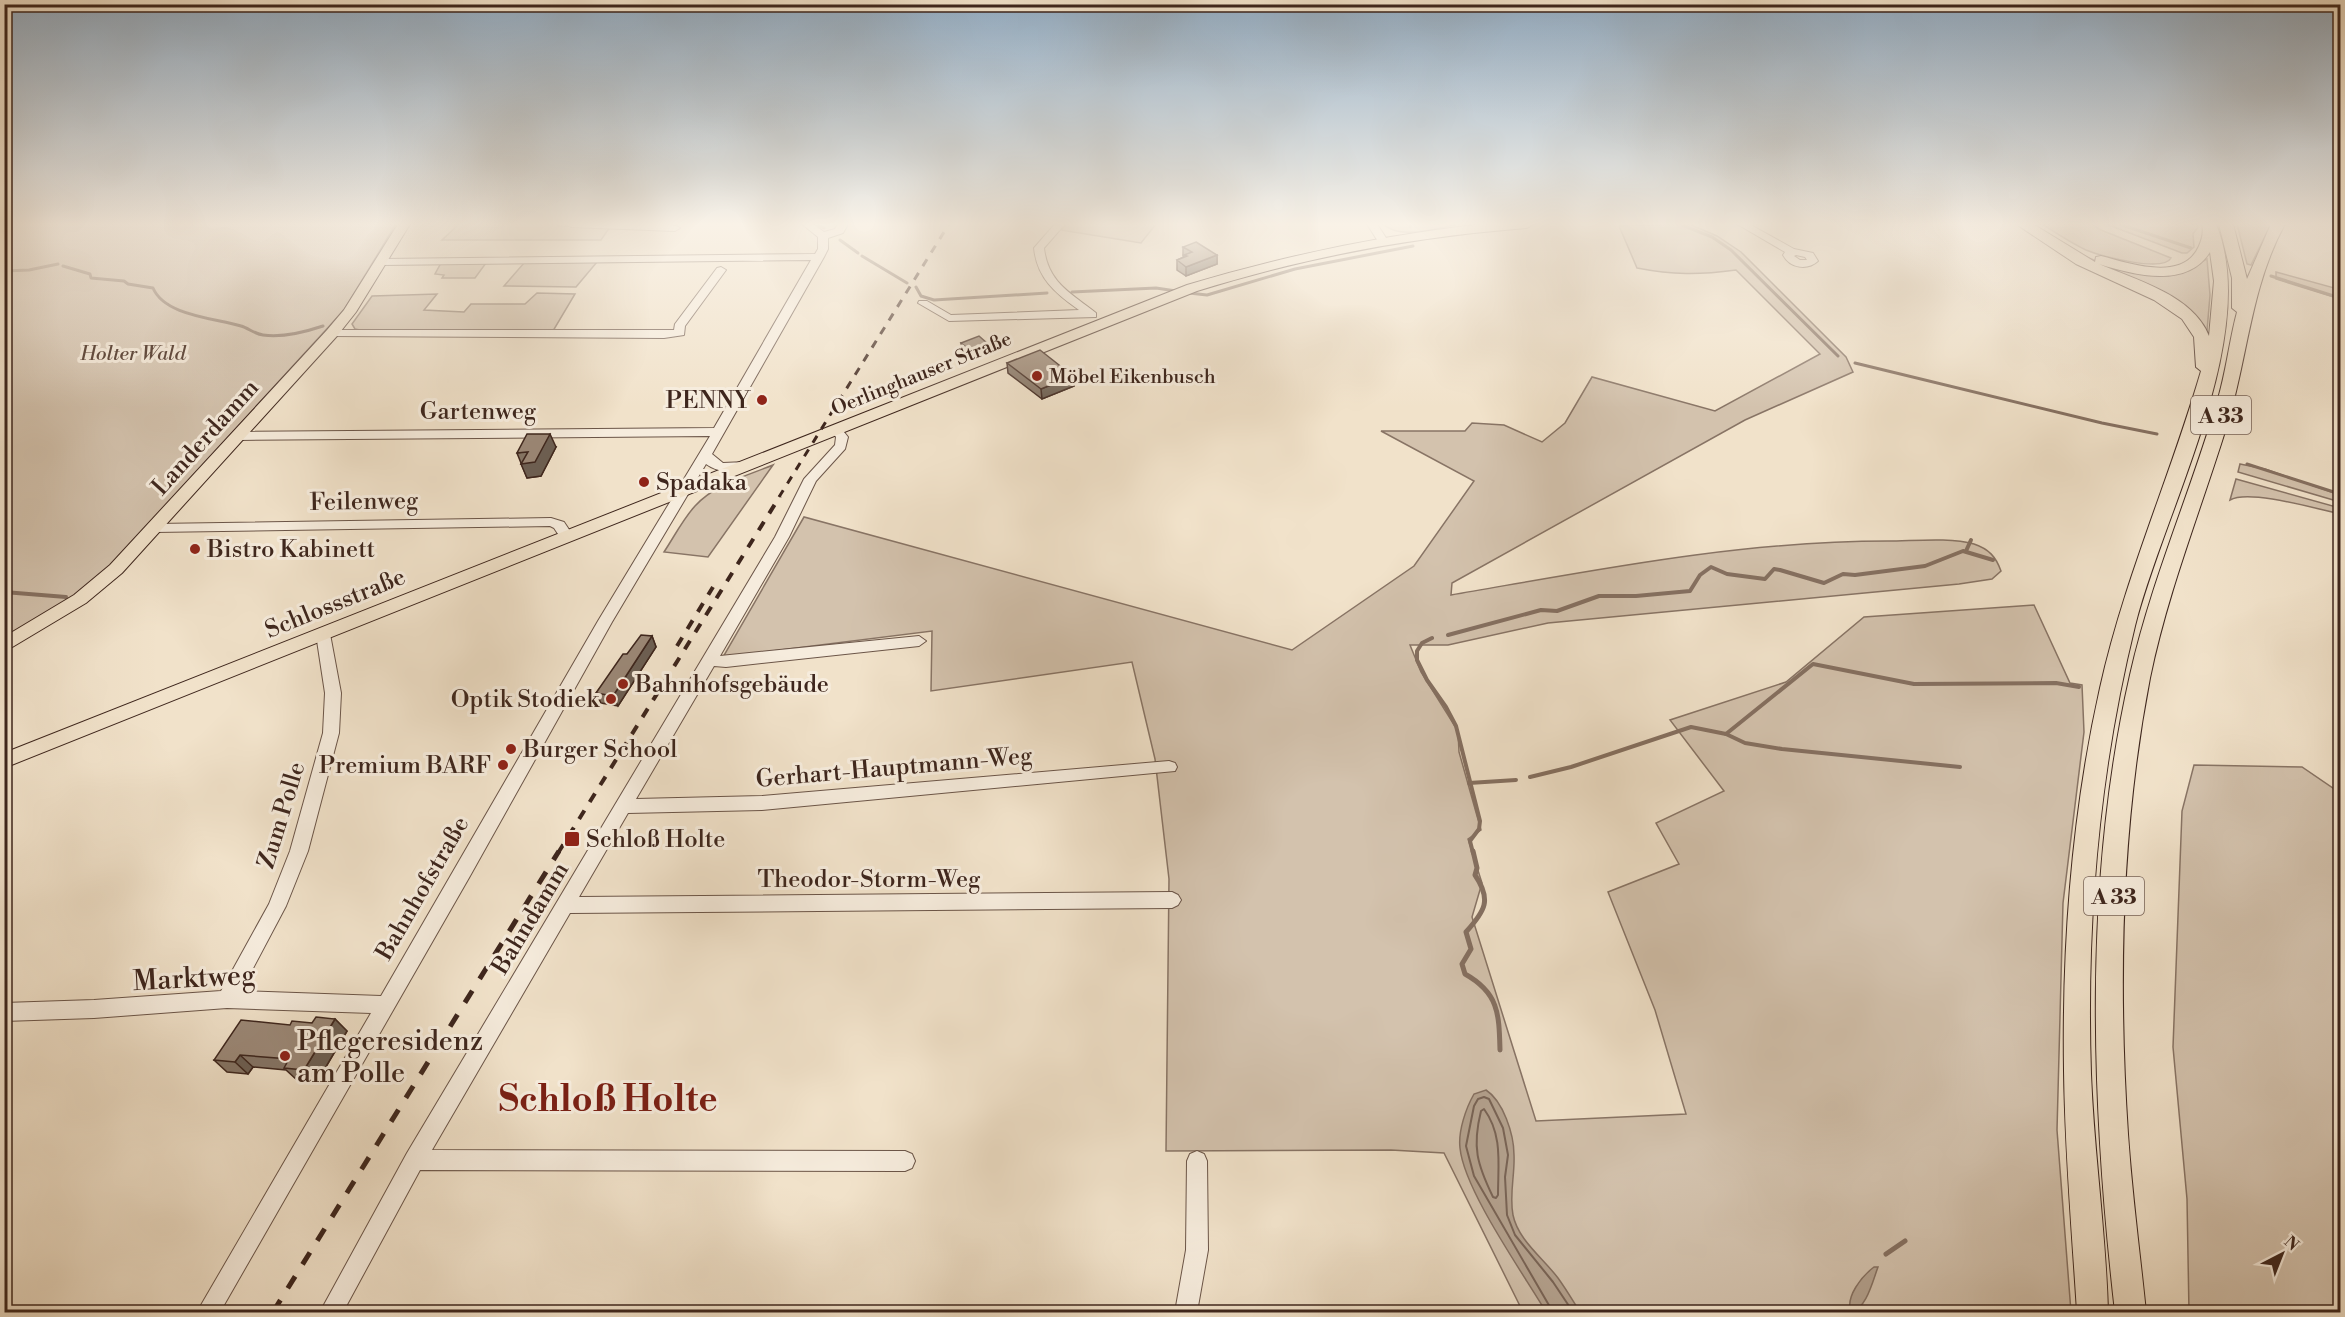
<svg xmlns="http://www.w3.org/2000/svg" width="2345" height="1317" viewBox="0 0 2345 1317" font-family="'Libre Bodoni',serif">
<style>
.green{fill:#d3c2ad;stroke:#887465;stroke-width:1.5}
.water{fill:#b4a28f;stroke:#857061;stroke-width:1.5}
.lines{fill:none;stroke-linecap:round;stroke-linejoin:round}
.shore{stroke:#796456;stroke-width:2}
.stream-far2{stroke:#857061;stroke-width:3}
.stream-far1{stroke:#857061;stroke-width:4}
.stream{stroke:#857061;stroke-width:5}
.minor-casing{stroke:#6b5548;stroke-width:2}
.major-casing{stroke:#3e261d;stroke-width:2}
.highway-casing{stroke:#3e261d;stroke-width:2}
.minor{fill:#f6ecdd;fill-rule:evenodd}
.major{fill:#f1e2ca;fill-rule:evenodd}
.highway{fill:#f1e2ca;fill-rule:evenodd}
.rail-far2{stroke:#3e261d;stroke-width:3;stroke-dasharray:8 8;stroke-linecap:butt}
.rail-far1{stroke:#3e261d;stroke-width:4;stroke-dasharray:10 10;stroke-linecap:butt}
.rail{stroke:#3e261d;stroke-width:5;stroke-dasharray:14 14;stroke-linecap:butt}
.wall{fill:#857566;stroke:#3e261d;stroke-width:1.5}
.shaded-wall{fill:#6c5f53;stroke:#3e261d;stroke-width:1.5}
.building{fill:#9b8877;stroke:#3e261d;stroke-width:1.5}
.poi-dot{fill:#8f2418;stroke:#f6ecdd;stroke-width:2}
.labels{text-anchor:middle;stroke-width:6;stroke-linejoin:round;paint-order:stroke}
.far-park-label{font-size:20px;font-style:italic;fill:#634d41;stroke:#f6ecdd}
.far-street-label{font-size:20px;fill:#3e261d;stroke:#f6ecdd}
.far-poi-label{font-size:20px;fill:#3e261d;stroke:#f6ecdd;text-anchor:start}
.shield{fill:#f6ecdd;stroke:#756157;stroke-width:1.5}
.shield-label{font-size:22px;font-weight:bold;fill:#3e261d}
.poi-label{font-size:24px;fill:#3e261d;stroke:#f6ecdd;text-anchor:start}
.street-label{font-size:24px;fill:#3e261d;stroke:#f6ecdd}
.near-street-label{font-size:28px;fill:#3e261d;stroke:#f6ecdd}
.near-poi-label{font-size:28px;fill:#3e261d;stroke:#f6ecdd;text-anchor:start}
.near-district-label{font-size:36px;font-weight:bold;fill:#7a1f14;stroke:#f6ecdd}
</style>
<rect width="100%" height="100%" fill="#f1e2ca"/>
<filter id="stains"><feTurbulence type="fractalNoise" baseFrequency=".00333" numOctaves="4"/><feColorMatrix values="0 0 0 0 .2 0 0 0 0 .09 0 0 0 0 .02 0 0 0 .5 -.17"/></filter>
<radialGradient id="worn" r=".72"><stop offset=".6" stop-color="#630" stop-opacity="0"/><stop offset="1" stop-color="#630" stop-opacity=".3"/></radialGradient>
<!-- green -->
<g class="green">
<path d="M 5,224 L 396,224 L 344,310 L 107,570 L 76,595 L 5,639 Z"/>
<path d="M 459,224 L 560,224 L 558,226 L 610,227 L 601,240 L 442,240 Z"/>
<path d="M 1067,224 L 1156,224 L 1141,243 L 1061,230 Z"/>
<path d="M 1383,224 L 1461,224 C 1439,227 1401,241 1383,224 Z"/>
<path d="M 1689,224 L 1717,236 L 1741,252 L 1846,357 L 1853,372 L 1745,420 L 1452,583 L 1451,595 C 1596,570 1740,541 1888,541 C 1913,541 1950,537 1974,544 C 1989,549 1996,557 2001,571 L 1992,579 L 1959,584 L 1548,623 L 1448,645 L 1410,645 L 1421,672 L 1458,731 L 1459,752 L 1481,830 L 1468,839 L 1482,883 L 1472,917 L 1536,1121 L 1686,1114 L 1655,1010 L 1608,892 L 1679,864 L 1656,823 L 1724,791 L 1670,720 L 1786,682 L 1864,617 L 2034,605 L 2070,683 L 2082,685 L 2084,732 L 2063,903 L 2057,1130 L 2071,1312 L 1523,1312 L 1444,1153 L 1391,1150 L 1166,1151 L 1169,879 L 1155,759 L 1132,662 L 931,691 L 932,631 L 723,657 L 804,517 L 1292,650 L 1414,566 L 1474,481 L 1381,431 L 1465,431 L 1472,423 L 1504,425 L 1542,442 L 1565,423 L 1592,377 L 1715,411 L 1820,354 L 1736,270 C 1699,275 1673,275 1637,268 L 1619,226 Z"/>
<path d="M 2027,224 C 2042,228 2065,246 2080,254 C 2116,272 2171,279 2207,259 L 2210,295 L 2207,331 L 2191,316 L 2046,237 Z"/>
<path d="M 2042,224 L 2092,224 L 2101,230 L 2171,258 C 2163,273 2101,256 2086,250 C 2071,243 2056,233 2042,224 Z"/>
<path d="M 2106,224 L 2197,224 L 2198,227 L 2193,234 L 2194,247 L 2187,253 L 2182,253 Z"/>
<path d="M 2237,224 L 2271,224 L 2251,265 L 2247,264 Z"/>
<path d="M 597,262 L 576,287 L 504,286 L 524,263 Z"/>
<path d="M 441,263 L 486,263 L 475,278 L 442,278 L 444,275 L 435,274 Z"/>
<path d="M 2276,272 L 2334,288 L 2340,280 L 2340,299 L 2276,279 Z"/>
<path d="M 537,293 L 575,294 L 553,331 L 365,331 L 355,329 L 352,324 L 372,296 L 437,294 L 424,310 L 464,312 L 471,304 L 525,304 Z"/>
<path d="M 2240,464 L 2265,469 L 2340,495 L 2340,502 L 2238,472 Z"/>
<path d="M 773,465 L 708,557 L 664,552 C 674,537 683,519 695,506 C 715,484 746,476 773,465 Z"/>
<path d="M 2236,479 L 2340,508 L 2340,514 C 2317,509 2249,489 2230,500 Z"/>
<path d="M 2194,765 L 2302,767 L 2340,793 L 2340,1312 L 2189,1312 L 2187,1199 L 2173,1047 L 2182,811 Z"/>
</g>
<!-- water -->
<g class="water">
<path d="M 1486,1090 C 1503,1101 1514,1134 1514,1155 C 1515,1175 1509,1195 1513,1215 C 1518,1240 1543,1258 1558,1278 C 1566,1289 1573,1301 1580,1312 L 1546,1312 C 1523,1273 1464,1190 1460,1148 C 1458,1131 1466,1108 1474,1094 Z"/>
<path d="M 1874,1267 L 1878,1267 C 1873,1280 1866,1310 1851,1312 C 1845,1297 1862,1276 1874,1267 Z"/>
</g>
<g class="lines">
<!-- shore -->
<g class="shore">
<path d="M 1484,1109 C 1503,1135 1498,1164 1498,1195 L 1496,1198 L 1493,1197 C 1477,1164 1472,1147 1481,1111 Z"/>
<path d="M 1550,1312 L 1550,1307 L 1474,1176 L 1466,1146 L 1474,1106 L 1478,1099 L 1484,1097 L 1489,1099 L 1503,1128 L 1508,1155 L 1505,1177 L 1507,1215 L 1515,1235 L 1553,1282 L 1573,1312"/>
</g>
<!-- stream-far2 -->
<g class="stream-far2">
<path d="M 816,224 L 824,228"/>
<path d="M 2119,224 L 2191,248"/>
<path d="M 1682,225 L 1712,237 L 1731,250 L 1838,356"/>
<path d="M 1410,227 L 1411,224"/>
<path d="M 840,240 L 858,253"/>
<path d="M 862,256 L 907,283"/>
<path d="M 63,266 L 90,274 L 91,278 L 124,281 L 128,284 L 153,288 C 165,316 215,318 241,326 C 248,328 255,334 263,335 C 282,338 305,332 323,326"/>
<path d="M 4,271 L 29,270 L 58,264"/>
<path d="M 2271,276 L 2340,298"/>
<path d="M 916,287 L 921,296 L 934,300 L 1047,293"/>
<path d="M 1072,292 L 1156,288 L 1176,291"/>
<path d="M 1189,293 L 1207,295 L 1295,269 L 1413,246"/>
<path d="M 1855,363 L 2102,423 L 2157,434"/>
<path d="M 2247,464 L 2340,494"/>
</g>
<!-- stream-far1 -->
<g class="stream-far1">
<path d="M 1966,551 L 1971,540"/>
<path d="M 4,592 L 66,597"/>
<path d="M 1448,635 L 1541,610 L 1557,611 L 1599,596 L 1636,596 L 1690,591 L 1700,575 L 1711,567 L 1727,574 L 1765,579 L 1774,569 L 1780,570 L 1824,583 L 1843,574 L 1855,575 L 1925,566 L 1963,551 L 1993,560"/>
<path d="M 1432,638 L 1422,643 L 1417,651 L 1417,660 L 1427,680 L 1446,707 L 1456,726 L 1480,821 L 1479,829 L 1470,841 L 1473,853"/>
<path d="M 1726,734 L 1745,743 L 1782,749 L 1960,767"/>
<path d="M 1530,777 L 1571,767 L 1691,727 L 1726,734 L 1813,664 L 1914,684 L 2056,683 L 2079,687"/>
<path d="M 1469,783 L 1516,780"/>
</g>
<!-- stream -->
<g class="stream">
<path d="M 1473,851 L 1477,868 L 1475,875 C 1492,900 1485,911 1466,932 L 1471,949 L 1462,964 L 1465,974 C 1499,993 1499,1014 1500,1050"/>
<path d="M 1886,1254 L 1905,1241"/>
</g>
<!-- minor casing -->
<g class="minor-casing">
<g id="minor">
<path d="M 566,224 C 585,224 669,220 680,228 L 675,231 L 571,227 Z"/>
<path d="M 802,224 L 813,224 L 824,232 L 835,229 L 838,224 L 848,224 L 843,233 L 828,238 L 828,249 L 824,257 L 712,454 L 723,463 L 745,462 L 751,466 C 740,475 718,473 706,464 L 612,622 L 470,876 L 220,1312 L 197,1312 L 371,1013 L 227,1008 L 94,1018 L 4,1021 L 4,1003 L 94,1000 L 221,991 L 269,904 L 290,851 L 323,733 L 325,693 L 316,634 L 323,629 L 330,634 L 341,693 L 339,733 L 308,851 L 286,906 L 241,991 L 381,996 L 598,621 L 710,436 L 239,440 L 233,436 L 239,432 L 714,428 L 811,260 L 382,265 L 377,262 L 382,259 L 815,254 L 818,249 L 818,237 Z"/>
<path d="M 1055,224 L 1065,224 L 1044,248 C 1048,283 1071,293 1096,313 L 1096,317 L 949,321 L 918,303 L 919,301 L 927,301 L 951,315 L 1079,310 C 1055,293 1037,278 1034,248 Z"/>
<path d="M 1367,224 L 1377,224 L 1388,241 L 1387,243 L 1379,243 Z"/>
<path d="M 1737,224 L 1749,224 L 1794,249 L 1813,253 L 1818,261 C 1807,271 1790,268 1783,255 L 1785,252 ZM 1796,255 L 1805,257 L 1807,260 L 1800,260 L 1794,256 Z"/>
<path d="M 721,267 L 726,270 L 685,326 L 684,335 L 664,338 L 332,336 L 326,333 L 332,330 L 674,330 L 675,324 L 717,268 Z"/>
<path d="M 836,426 L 840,427 L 848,437 L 845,449 L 816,481 L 789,537 L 720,656 L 919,636 L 926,641 L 919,646 L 726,667 L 714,666 L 636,799 L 762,796 L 1169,761 L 1175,763 L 1177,767 L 1175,771 L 762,810 L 628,813 L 579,897 L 1172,892 L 1178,895 L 1181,900 L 1178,905 L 1172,908 L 570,913 L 432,1150 L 905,1151 L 912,1154 L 915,1161 L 912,1168 L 905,1171 L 420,1170 L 343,1312 L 320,1312 L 407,1153 L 775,537 L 804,479 L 835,445 L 836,437 L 830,430 Z"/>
<path d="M 551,518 L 564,522 L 574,537 L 572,540 L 562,540 L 554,528 L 550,526 L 155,532 L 148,528 L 155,524 Z"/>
<path d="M 1197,1151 L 1204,1154 L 1207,1161 L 1208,1250 L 1197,1312 L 1175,1312 L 1186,1250 L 1187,1161 L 1190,1154 Z"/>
</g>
</g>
<!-- major casing -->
<g class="major-casing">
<g id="major">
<path d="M 398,224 L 410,224 L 356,312 L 337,336 L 122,573 L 86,603 L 4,652 L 4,637 L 74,595 L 110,565 L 327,330 L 344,310 Z"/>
<path d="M 1483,224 L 1533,224 L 1527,228 C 1414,237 1305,257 1197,291 L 4,768 L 4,753 L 1187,285 C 1284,256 1382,235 1483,224 Z"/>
</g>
</g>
<!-- highway casing -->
<g class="highway-casing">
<g id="highway">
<path d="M 2016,224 L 2033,224 L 2095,262 L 2096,257 L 2101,256 C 2129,263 2183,283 2199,246 C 2202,239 2204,232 2202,224 L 2216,224 C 2262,335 2163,513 2135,626 C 2099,772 2086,924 2091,1074 C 2094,1153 2106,1233 2108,1312 L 2077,1312 C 2072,1232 2065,1152 2064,1071 C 2062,943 2072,813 2100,688 C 2124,579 2170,478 2201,371 L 2196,367 L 2194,337 L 2182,319 L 2154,300 L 2076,264 ZM 2210,252 L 2214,281 L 2209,336 C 2193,295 2136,280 2099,264 C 2134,275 2187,289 2210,252 Z"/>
<path d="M 2219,224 L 2233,224 L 2247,279 L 2271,224 L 2285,224 C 2251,286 2248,355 2228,422 C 2202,507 2168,590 2150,678 C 2121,828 2118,982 2128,1134 C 2132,1194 2140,1253 2146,1312 L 2115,1312 C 2091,1103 2083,882 2130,675 C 2151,581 2190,494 2217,402 C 2226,373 2229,342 2237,312 L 2232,308 L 2232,278 Z"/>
</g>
</g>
<!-- minor -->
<use href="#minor" class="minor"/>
<!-- major -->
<use href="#major" class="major"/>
<!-- highway -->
<use href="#highway" class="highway"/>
<!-- rail-far2 -->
<path class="rail-far2" d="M 779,497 L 949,224"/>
<!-- rail-far1 -->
<g class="rail-far1">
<path d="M 677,646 L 713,587"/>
<path d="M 558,853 L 780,496"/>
</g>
<!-- rail -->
<path class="rail" d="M 273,1312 L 559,851"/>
</g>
<!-- wall -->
<g class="wall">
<path d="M 1183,247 L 1217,255 L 1217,264 L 1186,276 L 1177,270 L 1177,260 L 1184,257 L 1183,256 Z"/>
<path d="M 961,343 L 988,349 L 972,357 L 962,349 Z"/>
<path d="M 1007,363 L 1073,376 L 1074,386 L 1042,399 L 1008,373 Z"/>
<path d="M 556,447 L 541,476 L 527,478 L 517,453 Z"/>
<path d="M 652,636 L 656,647 L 618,706 L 601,703 L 596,693 L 627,654 Z"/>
<path d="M 335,1019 L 347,1031 L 317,1082 L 297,1080 L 286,1070 L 253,1067 L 248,1074 L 227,1072 L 214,1060 L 312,1023 Z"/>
</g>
<!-- shaded-wall -->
<g class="shaded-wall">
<path d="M 1217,255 L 1217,264 L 1186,276 L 1186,267 Z"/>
<path d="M 987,343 L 988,349 L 972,357 L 971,351 Z"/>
<path d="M 1073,376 L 1074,386 L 1042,399 L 1041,389 Z"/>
<path d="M 550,434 L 556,447 L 541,476 L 527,478 L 521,464 Z"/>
<path d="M 652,636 L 656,647 L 618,706 L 613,696 Z"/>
<path d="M 335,1019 L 347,1031 L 317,1082 L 304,1070 Z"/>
<path d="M 240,1055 L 253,1067 L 248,1074 L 235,1062 Z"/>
</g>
<!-- building -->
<g class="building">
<path d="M 1196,242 L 1217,255 L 1186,267 L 1177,260 L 1187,256 L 1184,255 L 1192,252 L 1183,247 Z"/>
<path d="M 979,336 L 987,343 L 971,351 L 961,343 Z"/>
<path d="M 1040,350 L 1073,376 L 1041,389 L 1007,363 Z"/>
<path d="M 527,434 L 550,434 L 535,462 L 521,464 L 528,452 L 517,453 Z"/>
<path d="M 641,635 L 652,636 L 613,696 L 596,693 L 623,654 L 627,654 Z"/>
<path d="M 316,1017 L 335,1019 L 304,1070 L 284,1068 L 289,1059 L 240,1055 L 235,1062 L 214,1060 L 241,1020 L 290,1025 L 292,1021 L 312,1023 Z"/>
</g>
<!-- sky -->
<linearGradient id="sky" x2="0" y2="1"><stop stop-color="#93adc4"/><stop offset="0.55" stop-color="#f9f2e7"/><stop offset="1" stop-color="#f9f2e7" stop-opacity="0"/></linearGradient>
<rect width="2345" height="408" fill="url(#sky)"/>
<!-- markers -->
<g class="poi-dot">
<circle cx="1037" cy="376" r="6"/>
<circle cx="762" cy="400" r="6"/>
<circle cx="644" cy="482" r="6"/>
<circle cx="195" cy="549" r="6"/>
<circle cx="623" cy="684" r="6"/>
<circle cx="611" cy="699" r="6"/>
<circle cx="511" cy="749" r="6"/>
<circle cx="503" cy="765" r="6"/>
<rect x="564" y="831" width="16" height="16" rx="3"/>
<circle cx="285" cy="1056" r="6"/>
</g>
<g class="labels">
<!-- far-park labels -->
<g class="far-park-label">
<text x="133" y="360">Holter Wald</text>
</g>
<!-- far-street labels -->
<g class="far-street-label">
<text transform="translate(921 373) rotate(-22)" y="7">Oerlinghauser Straße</text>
</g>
<!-- far-poi labels -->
<g class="far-poi-label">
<text x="1049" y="383">Möbel Eikenbusch</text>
</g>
<!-- shield labels -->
<g class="shield">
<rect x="2191" y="396" width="60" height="38" rx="4.5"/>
<rect x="2084" y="877" width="60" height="38" rx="4.5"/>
</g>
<g class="shield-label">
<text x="2221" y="423">A 33</text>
<text x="2114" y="904">A 33</text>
</g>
<!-- poi labels -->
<g class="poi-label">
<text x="750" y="408" text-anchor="end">PENNY</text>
<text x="656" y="490">Spadaka</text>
<text x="207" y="557">Bistro Kabinett</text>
<text x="635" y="692">Bahnhofsgebäude</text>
<text x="599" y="707" text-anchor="end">Optik Stodiek</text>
<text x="523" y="757">Burger School</text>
<text x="491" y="773" text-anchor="end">Premium BARF</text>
<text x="586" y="847">Schloß Holte</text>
</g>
<!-- street labels -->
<g class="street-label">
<text x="478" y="419">Gartenweg</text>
<text transform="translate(205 437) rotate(-48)" y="8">Landerdamm</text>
<text transform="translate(364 501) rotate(-1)" y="8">Feilenweg</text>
<text transform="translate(335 603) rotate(-22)" y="8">Schlossstraße</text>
<text transform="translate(894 767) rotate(-5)" y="8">Gerhart-Hauptmann-Weg</text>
<text transform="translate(281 815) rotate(-73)" y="8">Zum Polle</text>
<text x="869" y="887">Theodor-Storm-Weg</text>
<text transform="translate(422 888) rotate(-60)" y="8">Bahnhofstraße</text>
<text transform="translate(530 918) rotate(-59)" y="8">Bahndamm</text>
</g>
<!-- near-street labels -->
<g class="near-street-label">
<text transform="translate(194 977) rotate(-3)" y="10">Marktweg</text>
</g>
<!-- near-poi labels -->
<g class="near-poi-label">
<text x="297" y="1050">Pflegeresidenz<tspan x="297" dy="32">am Polle</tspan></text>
</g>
<!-- near-district labels -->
<g class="near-district-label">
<text x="608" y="1111">Schloß Holte</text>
</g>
</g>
<!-- margin -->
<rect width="2345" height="1317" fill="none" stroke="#f1e2ca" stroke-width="24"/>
<rect x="6" y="6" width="2333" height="1305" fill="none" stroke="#3e261d" stroke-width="3"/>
<rect x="12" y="12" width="2321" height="1293" fill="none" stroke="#3e261d" stroke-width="1.5"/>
<!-- north arrow -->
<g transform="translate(2282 1254) rotate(42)" stroke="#f6ecdd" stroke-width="4.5" paint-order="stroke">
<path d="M0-4.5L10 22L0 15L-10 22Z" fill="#3e261d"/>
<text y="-9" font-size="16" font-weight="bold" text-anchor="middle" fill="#3e261d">N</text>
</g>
<rect width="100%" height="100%" filter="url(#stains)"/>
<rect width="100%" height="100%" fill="url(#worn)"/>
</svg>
